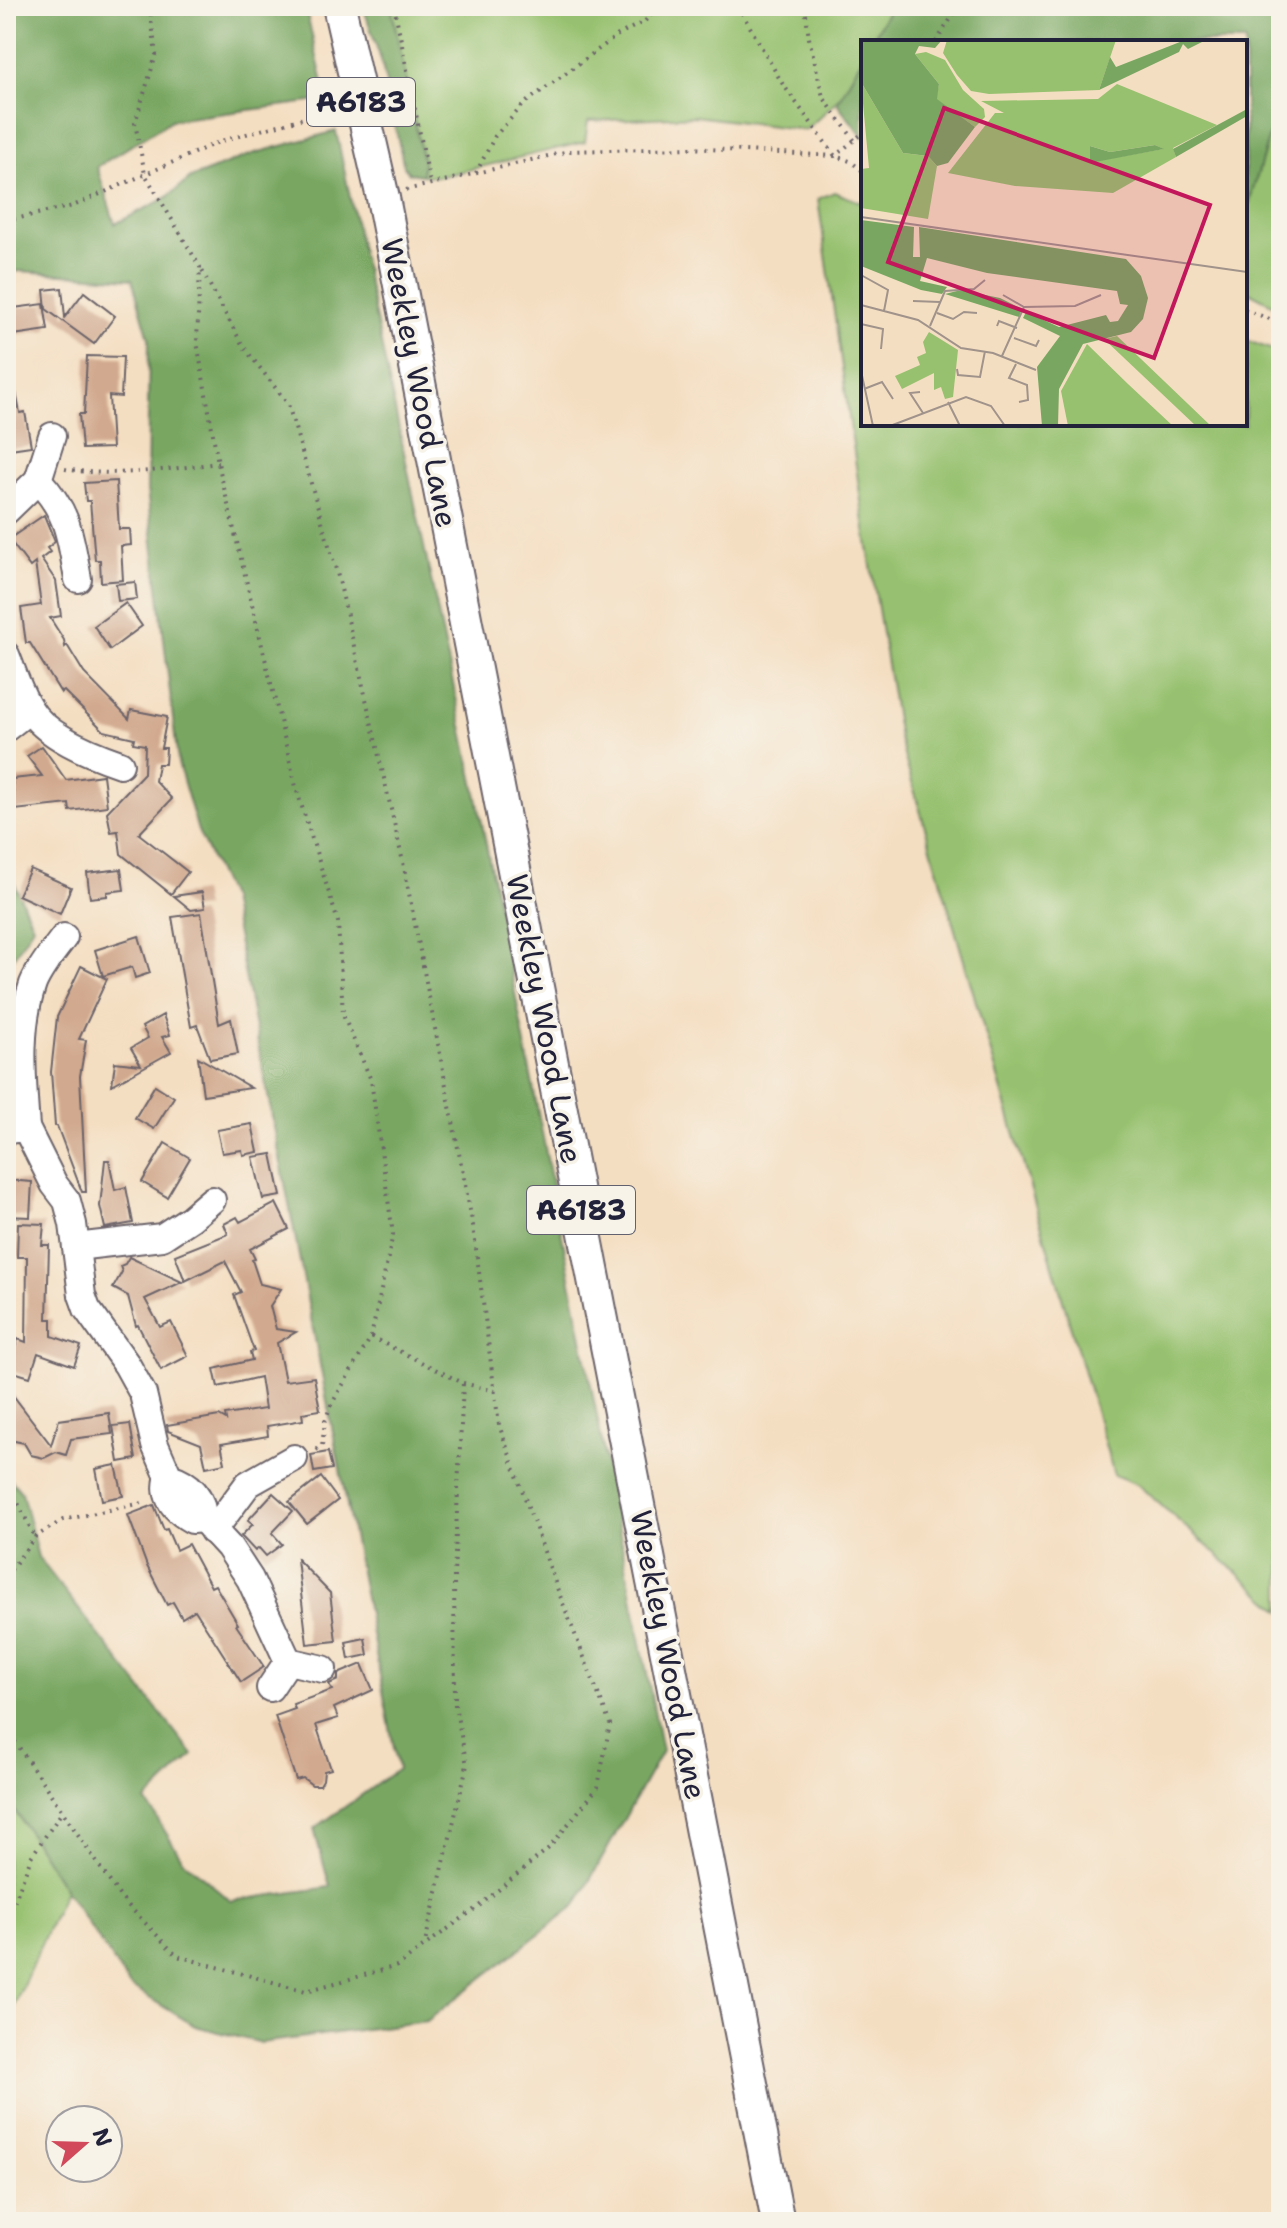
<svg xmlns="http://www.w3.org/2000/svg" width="1287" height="2228" viewBox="0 0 1287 2228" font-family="'Shantell Sans',sans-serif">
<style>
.green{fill:#97c16f;stroke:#5c7255;stroke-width:2}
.forest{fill:#79a762;stroke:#4e644e;stroke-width:2}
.building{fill:#d1a98e}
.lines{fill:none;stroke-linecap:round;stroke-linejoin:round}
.minor-casing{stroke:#6c646a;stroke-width:30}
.major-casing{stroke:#6c646a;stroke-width:36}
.path{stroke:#6c646a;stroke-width:4;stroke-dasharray:2 6;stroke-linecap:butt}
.minor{stroke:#fff;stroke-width:26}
.major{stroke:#fff;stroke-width:32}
.labels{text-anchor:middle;stroke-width:7;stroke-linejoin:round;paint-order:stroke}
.shield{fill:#f7f3e8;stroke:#62616f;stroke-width:2}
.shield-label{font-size:28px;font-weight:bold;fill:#22223b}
.street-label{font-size:30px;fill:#22223b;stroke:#f7f3e8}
.inset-road{fill:none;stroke:#a0938b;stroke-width:2}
.view{fill:#c2185b;fill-opacity:0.15;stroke:#c2185b;stroke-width:4}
.inset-edge{fill:none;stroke:#22223b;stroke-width:4}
</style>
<rect width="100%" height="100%" fill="#f7f3e8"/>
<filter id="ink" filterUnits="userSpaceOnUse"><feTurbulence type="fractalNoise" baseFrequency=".0125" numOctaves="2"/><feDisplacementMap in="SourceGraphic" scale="16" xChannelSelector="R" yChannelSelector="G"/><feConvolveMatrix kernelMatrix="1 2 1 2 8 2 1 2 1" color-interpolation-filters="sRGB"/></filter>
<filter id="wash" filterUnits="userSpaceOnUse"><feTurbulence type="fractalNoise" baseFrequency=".006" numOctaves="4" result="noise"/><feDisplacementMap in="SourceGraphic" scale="32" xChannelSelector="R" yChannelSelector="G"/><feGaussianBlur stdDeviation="1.8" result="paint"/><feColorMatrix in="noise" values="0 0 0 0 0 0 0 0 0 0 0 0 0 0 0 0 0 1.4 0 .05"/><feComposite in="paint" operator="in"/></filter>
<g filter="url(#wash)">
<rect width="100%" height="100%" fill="#f4dec1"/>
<!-- green -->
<g class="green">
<path d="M 391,6 L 885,6 L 887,13 L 871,42 L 863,42 C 863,79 831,108 805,130 L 695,116 L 588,121 L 585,142 L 438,177 L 422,175 L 423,162 Z"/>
<path d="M 1281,95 L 1281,309 L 1245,290 L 1245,217 Z"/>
<path d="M 834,192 L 863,203 L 863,424 L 1245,424 L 1245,340 L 1281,353 L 1281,1228 L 1277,1230 L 1281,1252 L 1281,1611 L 1137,1484 L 1114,1475 L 899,738 L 865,529 L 818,199 Z"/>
<path d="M 12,1806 L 65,1890 L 6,2024 L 6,1814 Z"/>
</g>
<!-- forest -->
<g class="forest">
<path d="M 6,6 L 305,6 L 327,100 L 172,120 L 97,167 L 115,224 L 166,198 L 191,178 L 252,154 L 336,131 L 476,792 L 662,1751 L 576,1905 L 427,2021 L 261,2043 L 195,2026 L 130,1986 L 65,1890 L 6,1796 L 6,1474 L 22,1493 L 38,1557 L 193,1755 L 146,1801 L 183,1860 L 231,1901 L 330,1887 L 314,1829 L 398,1769 L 230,899 L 198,831 L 178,763 L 147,490 L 149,338 L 132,279 L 19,271 L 6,274 Z"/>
<path d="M 363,6 L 391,6 L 423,162 L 422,175 L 409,173 L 404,167 L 381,60 Z"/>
<path d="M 885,6 L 1281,6 L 1281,95 L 1245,217 L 1245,42 L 871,42 L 887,13 Z"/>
<path d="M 863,56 L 863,137 L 837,103 Z"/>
<path d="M 6,864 L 33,926 L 9,965 L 12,1055 L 7,1119 Z"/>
</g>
<g id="blocks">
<!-- building -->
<g class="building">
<path d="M 62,288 L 65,317 L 84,292 L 115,316 L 94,344 L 46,309 L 44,290 Z"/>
<path d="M 44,304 L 48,330 L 6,336 L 6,309 Z"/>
<path d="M 87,356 L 123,357 L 121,397 L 109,396 L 112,448 L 82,449 L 79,414 L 84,414 Z"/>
<path d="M 14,382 L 20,413 L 25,412 L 31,446 L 10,449 L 6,426 L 6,383 Z"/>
<path d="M 116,481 L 119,529 L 130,529 L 131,545 L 121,546 L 123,580 L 101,582 L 100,560 L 95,560 L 90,501 L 86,501 L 84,483 Z"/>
<path d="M 44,515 L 55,542 L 47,548 L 50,552 L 41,559 L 56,581 L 61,616 L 50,618 L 64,640 L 65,647 L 67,645 L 84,673 L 129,719 L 131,710 L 167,717 L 161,748 L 166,748 L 165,764 L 158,764 L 155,781 L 172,799 L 139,834 L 188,872 L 171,894 L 121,854 L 118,831 L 111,832 L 107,812 L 144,773 L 145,745 L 133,743 L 134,738 L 104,731 L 64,691 L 61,693 L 30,643 L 26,643 L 21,608 L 41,605 L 35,563 L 30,567 L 9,539 Z"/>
<path d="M 135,582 L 137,599 L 118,601 L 116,584 Z"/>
<path d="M 126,603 L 142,626 L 110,650 L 94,626 Z"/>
<path d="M 42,746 L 66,780 L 103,775 L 107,806 L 70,811 L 69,804 L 15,810 L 12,779 L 42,776 L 27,756 Z"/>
<path d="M 30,869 L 71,887 L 60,914 L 18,895 Z"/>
<path d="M 121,869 L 124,890 L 107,892 L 107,896 L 90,898 L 87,873 Z"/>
<path d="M 202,892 L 205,908 L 191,910 L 174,896 Z"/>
<path d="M 201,913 L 219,1024 L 231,1019 L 238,1054 L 210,1059 L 197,1025 L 191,1027 L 172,917 Z"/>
<path d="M 139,936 L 150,973 L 135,978 L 132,967 L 103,976 L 95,950 Z"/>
<path d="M 81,966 L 107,979 L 79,1039 L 86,1040 L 80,1076 L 86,1192 L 82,1192 L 57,1126 L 55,1126 L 51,1072 L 57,1017 Z"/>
<path d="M 163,1015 L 170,1035 L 162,1037 L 171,1052 L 112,1085 L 115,1062 L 141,1065 L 131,1048 L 148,1038 L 142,1027 Z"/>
<path d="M 198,1057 L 251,1088 L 203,1095 Z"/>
<path d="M 155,1085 L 174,1097 L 154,1129 L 135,1118 Z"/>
<path d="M 252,1124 L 258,1152 L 243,1155 L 242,1150 L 222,1153 L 217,1130 Z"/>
<path d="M 165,1143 L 190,1158 L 167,1197 L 142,1182 Z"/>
<path d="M 272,1154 L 281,1196 L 263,1199 L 253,1157 Z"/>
<path d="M 105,1160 L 109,1160 L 115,1190 L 126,1187 L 133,1223 L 105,1228 L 100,1206 Z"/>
<path d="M 6,1180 L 32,1182 L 30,1217 L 6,1216 Z"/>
<path d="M 276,1203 L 289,1229 L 250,1249 L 255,1259 L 252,1260 L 260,1284 L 281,1289 L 270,1306 L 276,1329 L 296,1332 L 277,1343 L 285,1381 L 314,1377 L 320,1410 L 302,1413 L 303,1420 L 267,1426 L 268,1436 L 221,1444 L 225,1463 L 206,1467 L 201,1444 L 168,1431 L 167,1425 L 219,1416 L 226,1420 L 225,1415 L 265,1409 L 260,1377 L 218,1387 L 214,1369 L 252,1360 L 250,1352 L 254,1351 L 234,1295 L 241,1292 L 225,1261 L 185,1281 L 175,1255 L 228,1234 L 224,1224 L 237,1217 L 240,1222 Z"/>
<path d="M 18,1223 L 44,1224 L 42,1245 L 49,1245 L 47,1319 L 52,1319 L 52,1336 L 81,1346 L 74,1366 L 38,1353 L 30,1377 L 7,1370 L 18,1339 L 26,1342 L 27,1257 L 17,1257 Z"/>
<path d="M 129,1257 L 182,1282 L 145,1299 L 160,1327 L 171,1322 L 188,1356 L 161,1370 L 138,1325 L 136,1326 L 128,1296 L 113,1288 L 122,1272 L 120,1266 L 125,1264 Z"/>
<path d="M 6,1386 L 51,1445 L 59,1420 L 109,1413 L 112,1434 L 71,1439 L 66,1455 L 56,1452 L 44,1458 L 31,1455 L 24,1443 L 10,1440 L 6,1435 Z"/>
<path d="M 130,1424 L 136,1459 L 119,1462 L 113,1426 Z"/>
<path d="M 328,1452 L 332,1469 L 314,1472 L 311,1455 Z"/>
<path d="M 116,1465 L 123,1496 L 102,1500 L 96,1469 Z"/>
<path d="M 321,1477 L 338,1500 L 307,1524 L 289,1502 Z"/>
<path d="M 273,1493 L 293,1511 L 272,1533 L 282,1544 L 266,1556 L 259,1548 L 255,1551 L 241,1536 L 253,1524 L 248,1520 Z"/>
<path d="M 154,1505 L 164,1530 L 167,1529 L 176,1550 L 188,1544 L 211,1587 L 215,1585 L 238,1624 L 236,1625 L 264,1667 L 241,1682 L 195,1610 L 182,1618 L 173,1602 L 167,1605 L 147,1566 L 128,1515 Z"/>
<path d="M 297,1559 L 330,1593 L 336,1641 L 307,1644 Z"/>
<path d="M 365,1638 L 368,1655 L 349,1659 L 346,1642 Z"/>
<path d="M 362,1664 L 373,1690 L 334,1708 L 338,1718 L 316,1725 L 331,1769 L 324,1771 L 323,1780 L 320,1785 L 312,1785 L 303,1778 L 296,1780 L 275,1716 L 295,1709 L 293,1704 L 332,1690 L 329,1684 L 338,1680 L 338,1674 Z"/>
</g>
</g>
</g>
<g filter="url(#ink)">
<use href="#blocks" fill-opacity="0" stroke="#6c646a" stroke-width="2"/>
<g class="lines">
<!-- minor casing -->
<g class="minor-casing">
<g id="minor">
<path d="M 38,480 C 69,513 70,536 78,579"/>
<path d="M 6,511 L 38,480 L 52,436"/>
<path d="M 6,655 C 13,672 19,692 29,708 C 45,736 91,754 120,764"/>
<path d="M 6,728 L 29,710"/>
<path d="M 26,1128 C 23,1082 17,1030 33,984 C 40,967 53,952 64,937"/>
<path d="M 6,1130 L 26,1128 L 54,1184 L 67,1201 L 73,1224 L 82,1295 L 87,1309 L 127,1365 L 143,1394 L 155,1445 L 169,1477 C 190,1483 203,1497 203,1519 L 229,1547 L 250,1579 L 288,1661 L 323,1669"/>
<path d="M 76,1247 L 162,1237 L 191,1218 L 212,1200"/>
<path d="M 169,1477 C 162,1497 176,1511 192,1520 L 203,1519"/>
<path d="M 213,1531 L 248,1484 L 294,1458"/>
<path d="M 270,1688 L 288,1661"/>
</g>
</g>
<!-- major casing -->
<g class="major-casing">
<path id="major" d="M 339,6 L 383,198 L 778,2222"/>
</g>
<!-- path -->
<g class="path">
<path d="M 150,6 L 156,55 L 135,123 L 145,174 L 200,267 L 197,342 L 218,463 L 297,791 L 338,922 L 343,1015 L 371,1080 L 393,1234 L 371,1337 L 331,1405 L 325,1421 L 322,1446 L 313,1452"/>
<path d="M 394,6 L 430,183"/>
<path d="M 738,6 L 782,83 L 835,156 L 850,161 L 863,171"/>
<path d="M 805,6 L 809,38 L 823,97 L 855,141"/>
<path d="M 936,42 L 959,6"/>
<path d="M 476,173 L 495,136 L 525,103 L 618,35 L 645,21 L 659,6"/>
<path d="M 406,190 L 569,151 L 690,148 L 835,156 L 863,133"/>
<path d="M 6,221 L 73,206 L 221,141 L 311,116 L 337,114"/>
<path d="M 1245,310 L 1281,323"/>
<path d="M 65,469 C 115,478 168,469 218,463"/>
<path d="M 371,1337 L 463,1383 L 454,1575 L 455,1706 L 467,1765 L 425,1943"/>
<path d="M 463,1383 L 495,1391"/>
<path d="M 6,1494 L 17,1501 L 35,1537"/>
<path d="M 6,1576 L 35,1537 L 63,1520 L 147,1502"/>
<path d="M 6,1728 L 121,1898 L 177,1956 L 306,1991 L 397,1966 L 479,1906 L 549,1848 L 598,1787 L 610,1724 L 557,1588 L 499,1425 L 473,1226 L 403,862 L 339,580 L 288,404 L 243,346 L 200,267"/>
<path d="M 6,1924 L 31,1857 L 62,1812"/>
</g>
<!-- minor -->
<use href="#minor" class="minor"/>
<!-- major -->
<use href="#major" class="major"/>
</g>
</g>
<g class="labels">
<!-- shield labels -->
<g class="shield">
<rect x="307" y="78" width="108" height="48" rx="6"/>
<rect x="527" y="1186" width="108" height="48" rx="6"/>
</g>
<g class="shield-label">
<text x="361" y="112">A6183</text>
<text x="581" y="1220">A6183</text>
</g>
<!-- street labels -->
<g class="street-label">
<text transform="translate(419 383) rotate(79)" y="10">Weekley Wood Lane</text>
<text transform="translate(544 1019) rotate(79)" y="10">Weekley Wood Lane</text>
<text transform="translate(668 1655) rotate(79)" y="10">Weekley Wood Lane</text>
</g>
</g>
<!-- overview -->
<g transform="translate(861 40)">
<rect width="386" height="386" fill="#f4dec1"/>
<path d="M 86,0 L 255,0 L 238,50 L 128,54 L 110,51 L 96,35 L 82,13 ZM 65,12 L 84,20 L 102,50 L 123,69 L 124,77 L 114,87 L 75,59 L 78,44 L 54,14 ZM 0,42 L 42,113 L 67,116 L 76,126 L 67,179 L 0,168 L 0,129 L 8,128 ZM 256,44 L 356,85 L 312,108 L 315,117 L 252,153 L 154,146 L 87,133 L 134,73 L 143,73 L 120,61 L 237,59 ZM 294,105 L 302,109 L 230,122 L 229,106 L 249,112 ZM 68,292 L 97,310 L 92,357 L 84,359 L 80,347 L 73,350 L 73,333 L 41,349 L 34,336 L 59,325 L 56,317 L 65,313 L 62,302 ZM 256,296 L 350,386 L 335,386 L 243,299 ZM 226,304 L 267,344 L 312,386 L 207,386 L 200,351 Z" fill="#97c16f" fill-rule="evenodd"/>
<path d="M 0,0 L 81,0 L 74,8 L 58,6 L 54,14 L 78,44 L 76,59 L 114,87 L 87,123 L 76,126 L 67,116 L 42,113 L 0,42 ZM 324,0 L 345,0 L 327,9 L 322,4 L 318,12 L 238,50 L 249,17 L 255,27 ZM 386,69 L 386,76 L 315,117 L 312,109 ZM 294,105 L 303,109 L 229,123 L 229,106 L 249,112 ZM 0,180 L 53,187 L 52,217 L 59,217 L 58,187 L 265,219 L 280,236 L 287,258 L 282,279 L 270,292 L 222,304 L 198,349 L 197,386 L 181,386 L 176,327 L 199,296 L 162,278 L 165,272 L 198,287 L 245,275 L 249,282 L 257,281 L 267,265 L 259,264 L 256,251 L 126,233 L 66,218 L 59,241 L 86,247 L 81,254 L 60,250 L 0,226 ZM 100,250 L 139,258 L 161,269 L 158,277 L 84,254 Z" fill="#79a762"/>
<path class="inset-road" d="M 0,177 L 386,232M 0,235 L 27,250 L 23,271M 142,255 L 163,267M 52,261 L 79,262M 0,265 L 57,280 L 100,308 L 132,313 L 175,330M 76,273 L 92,279 L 103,272 L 116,273M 0,284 L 22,289 L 20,309M 69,286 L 84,251 L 113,249 L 124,240M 136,286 L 138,281 L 156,288M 153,298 L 175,306 L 178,300M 141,316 L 163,267 L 214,266 L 240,255M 155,324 L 148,338 L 166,345 L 167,360 L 158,362M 96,329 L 97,335 L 119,337 L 124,311M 0,331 L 12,386M 3,349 L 21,342 L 32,359M 59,352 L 49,353 L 62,373M 87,362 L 99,386M 29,386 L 105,357 L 130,366 L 144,386"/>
<path class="view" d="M 83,68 L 349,165 L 293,318 L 27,222 Z"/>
<rect width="386" height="386" class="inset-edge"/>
</g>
<!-- margin -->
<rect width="1287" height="2228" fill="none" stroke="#f7f3e8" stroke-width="32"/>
<!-- north arrow -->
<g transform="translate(84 2144) rotate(70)"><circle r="38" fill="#f7f3e8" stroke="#a29fa3" stroke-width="2"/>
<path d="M0-6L14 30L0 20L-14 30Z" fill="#d1495b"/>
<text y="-12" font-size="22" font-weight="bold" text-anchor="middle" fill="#22223b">N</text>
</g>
</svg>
